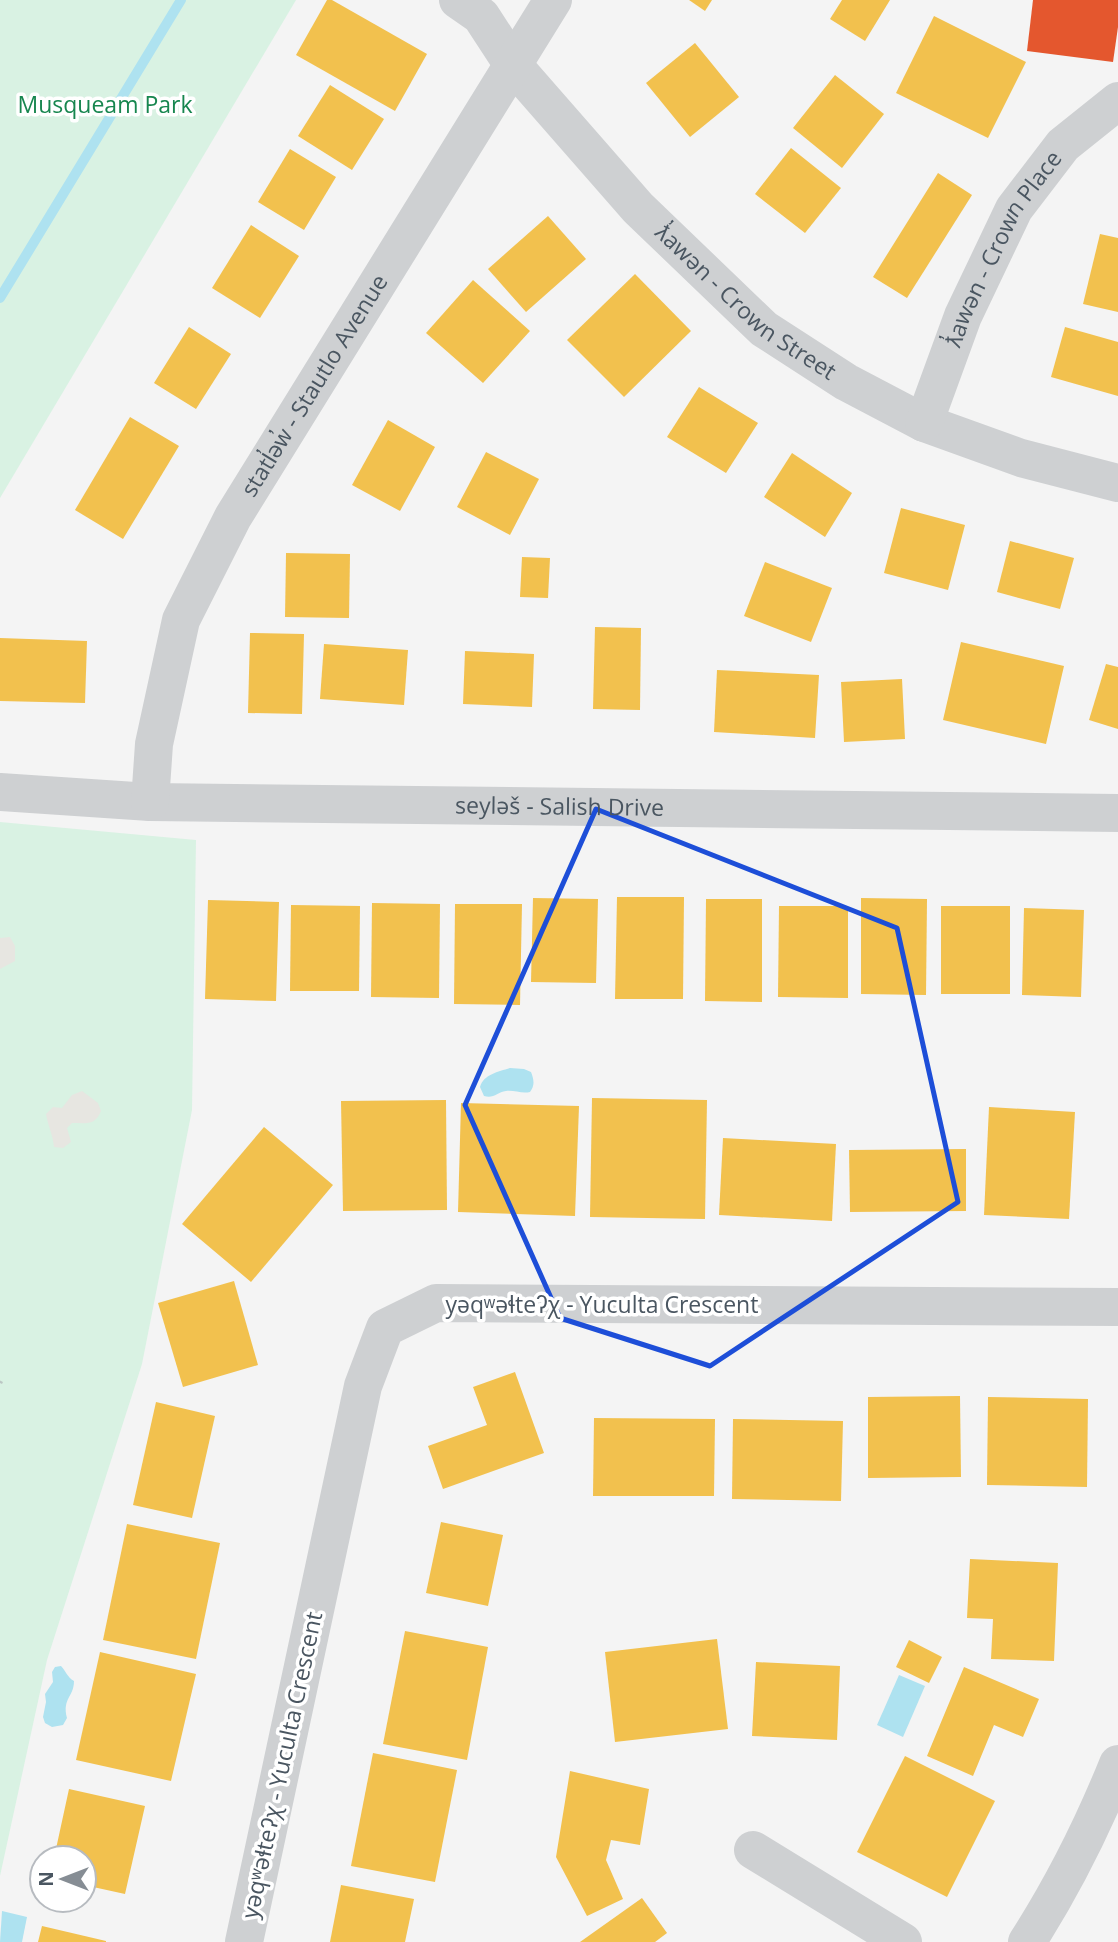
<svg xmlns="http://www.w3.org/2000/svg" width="1118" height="1942" viewBox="0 0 1118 1942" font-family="'Open Sans',sans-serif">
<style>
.green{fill:#d9f2e3}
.sand{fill:#e7e6e1}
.water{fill:#aee2f0}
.homes{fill:#f2c14e}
.shops{fill:#e4572e}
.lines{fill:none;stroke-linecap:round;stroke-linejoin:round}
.stream{stroke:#aee2f0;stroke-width:10}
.path{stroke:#bcc7c4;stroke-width:4.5;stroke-dasharray:5 3.5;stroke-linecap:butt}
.minor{stroke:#ced0d2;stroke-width:38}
.marked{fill:none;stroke:#1d4ed8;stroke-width:5;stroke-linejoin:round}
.labels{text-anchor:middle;stroke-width:7;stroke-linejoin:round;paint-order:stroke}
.park-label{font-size:23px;fill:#17864f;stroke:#fff}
.street-label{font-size:23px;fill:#4a5661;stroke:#fff}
</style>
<rect width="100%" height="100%" fill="#f4f4f4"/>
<!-- green -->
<g class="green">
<path d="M 0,0 L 296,0 L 0,498 Z"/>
<path d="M 0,822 L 196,840 L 192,1110 L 142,1364 L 47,1660 L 0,1876 Z"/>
</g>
<!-- sand -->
<g class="sand">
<path d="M 10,937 L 15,946 L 15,961 L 0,969 L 0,938 Z"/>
<path d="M 82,1091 L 98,1103 L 101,1111 C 95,1126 86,1123 72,1123 L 67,1128 L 71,1142 L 63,1148 L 54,1147 C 53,1135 48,1126 46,1114 L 53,1107 L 62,1108 L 72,1095 Z"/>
</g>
<!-- water -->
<g class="water">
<path d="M 510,1068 L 524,1069 L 531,1072 C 534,1080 535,1085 530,1092 C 522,1094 514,1090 506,1091 C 497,1092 494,1099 484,1096 L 480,1087 C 484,1074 498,1072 510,1068 Z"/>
<path d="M 61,1666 C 66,1671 67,1677 74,1681 C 74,1697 62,1698 67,1718 L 63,1725 L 52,1727 L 45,1723 L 43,1717 L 46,1702 L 45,1694 L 53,1682 L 52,1672 L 55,1667 Z"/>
<path d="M 899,1675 L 925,1686 L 903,1737 L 877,1725 Z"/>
<path d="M 2,1911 L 27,1917 L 22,1942 L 0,1942 Z"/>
</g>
<!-- homes -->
<g class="homes">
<path d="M 327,0 L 332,0 L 427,54 L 395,111 L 296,55 Z"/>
<path d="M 689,0 L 712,0 L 705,11 Z"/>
<path d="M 842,0 L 890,0 L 865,41 L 830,19 Z"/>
<path d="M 934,16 L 1026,62 L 988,138 L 896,93 Z"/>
<path d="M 695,43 L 739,97 L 690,137 L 646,83 Z"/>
<path d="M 835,75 L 884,114 L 842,168 L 793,128 Z"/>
<path d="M 330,85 L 384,119 L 352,170 L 298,136 Z"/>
<path d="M 791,148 L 841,188 L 805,233 L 755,194 Z"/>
<path d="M 290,149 L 336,177 L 304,230 L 258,202 Z"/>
<path d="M 938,173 L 972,195 L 907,298 L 873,277 Z"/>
<path d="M 548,216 L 586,259 L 526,312 L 488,269 Z"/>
<path d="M 251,225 L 299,256 L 260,318 L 212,288 Z"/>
<path d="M 1100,234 L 1118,238 L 1118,312 L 1083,304 Z"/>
<path d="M 635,274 L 691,331 L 624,397 L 567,340 Z"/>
<path d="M 473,280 L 530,331 L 483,383 L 426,333 Z"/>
<path d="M 189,327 L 231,354 L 196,409 L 154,383 Z"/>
<path d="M 1065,327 L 1118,342 L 1118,396 L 1051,377 Z"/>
<path d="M 699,387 L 758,423 L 726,473 L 667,437 Z"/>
<path d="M 130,417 L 179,446 L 123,539 L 75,510 Z"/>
<path d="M 388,420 L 435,447 L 400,511 L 352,485 Z"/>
<path d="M 486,452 L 539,479 L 510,535 L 457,507 Z"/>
<path d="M 792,453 L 852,493 L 825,537 L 764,497 Z"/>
<path d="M 901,508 L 965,525 L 948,590 L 884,573 Z"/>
<path d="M 1010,541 L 1074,558 L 1060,609 L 997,592 Z"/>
<path d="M 286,553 L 350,554 L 349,618 L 285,617 Z"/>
<path d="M 522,557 L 550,558 L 548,598 L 520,597 Z"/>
<path d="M 765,562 L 832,588 L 811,642 L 744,616 Z"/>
<path d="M 595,627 L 641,628 L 640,710 L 593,709 Z"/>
<path d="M 250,633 L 304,634 L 302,714 L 248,713 Z"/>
<path d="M 0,638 L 87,641 L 85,703 L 0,701 Z"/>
<path d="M 961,642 L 1064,666 L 1046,744 L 943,720 Z"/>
<path d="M 324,644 L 408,650 L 404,705 L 320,699 Z"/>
<path d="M 465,651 L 534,654 L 532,707 L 463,704 Z"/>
<path d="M 1106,664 L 1118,667 L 1118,729 L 1089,720 Z"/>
<path d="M 717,670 L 819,675 L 815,738 L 714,732 Z"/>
<path d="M 902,679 L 905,739 L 844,742 L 841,682 Z"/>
<path d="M 617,897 L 684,897 L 683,999 L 615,999 Z"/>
<path d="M 533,898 L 598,899 L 596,983 L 531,982 Z"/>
<path d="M 861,898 L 927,899 L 926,995 L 861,994 Z"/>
<path d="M 706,899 L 762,899 L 762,1002 L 705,1001 Z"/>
<path d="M 208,900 L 279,902 L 276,1001 L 205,999 Z"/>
<path d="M 372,903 L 440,904 L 439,998 L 371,997 Z"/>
<path d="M 455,904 L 522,904 L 520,1005 L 454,1004 Z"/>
<path d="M 291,905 L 360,906 L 359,991 L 290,991 Z"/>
<path d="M 779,906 L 848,906 L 848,998 L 778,997 Z"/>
<rect x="941" y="906" width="69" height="88"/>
<path d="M 1024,908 L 1084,910 L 1081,997 L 1022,995 Z"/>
<path d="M 592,1098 L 707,1100 L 705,1219 L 590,1217 Z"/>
<path d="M 446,1100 L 447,1210 L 343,1211 L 341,1101 Z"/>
<path d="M 461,1103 L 579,1106 L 575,1216 L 458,1212 Z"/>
<path d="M 989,1107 L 1075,1112 L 1069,1219 L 984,1215 Z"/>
<path d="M 264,1127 L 333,1185 L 251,1282 L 182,1224 Z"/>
<path d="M 723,1138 L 836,1144 L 832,1221 L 719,1215 Z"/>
<path d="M 966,1149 L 966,1211 L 850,1212 L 849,1150 Z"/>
<path d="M 234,1281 L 258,1365 L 183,1387 L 158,1303 Z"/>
<path d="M 515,1372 L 544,1453 L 443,1489 L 428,1446 L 487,1425 L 473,1387 Z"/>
<path d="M 960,1396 L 961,1477 L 868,1478 L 868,1397 Z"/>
<path d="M 988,1397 L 1088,1399 L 1087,1487 L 987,1485 Z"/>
<path d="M 156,1402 L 215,1416 L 192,1518 L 133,1505 Z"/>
<path d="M 594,1418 L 715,1419 L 714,1496 L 593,1496 Z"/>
<path d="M 733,1419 L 843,1421 L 841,1501 L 732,1499 Z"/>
<path d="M 441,1522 L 503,1535 L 488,1606 L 426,1593 Z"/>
<path d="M 127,1524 L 220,1543 L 196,1659 L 103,1640 Z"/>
<path d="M 970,1559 L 1058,1563 L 1054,1661 L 991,1659 L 993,1619 L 967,1618 Z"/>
<path d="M 405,1631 L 488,1647 L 467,1760 L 383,1744 Z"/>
<path d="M 717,1639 L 728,1729 L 615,1742 L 605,1652 Z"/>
<path d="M 909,1640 L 942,1657 L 929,1683 L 896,1667 Z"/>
<path d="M 100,1652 L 196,1674 L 171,1781 L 76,1760 Z"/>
<path d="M 756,1662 L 840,1666 L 837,1740 L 752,1736 Z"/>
<path d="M 964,1667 L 1039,1699 L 1023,1737 L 994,1725 L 973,1776 L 927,1756 Z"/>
<path d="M 373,1753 L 457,1770 L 435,1882 L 351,1866 Z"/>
<path d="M 905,1756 L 995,1801 L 947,1897 L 857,1852 Z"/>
<path d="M 570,1771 L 649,1789 L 640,1845 L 611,1840 L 606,1860 L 623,1899 L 587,1916 L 556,1857 Z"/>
<path d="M 69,1789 L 145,1806 L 125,1894 L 84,1885 L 84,1858 L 54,1858 Z"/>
<path d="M 341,1885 L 414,1899 L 405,1942 L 330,1942 Z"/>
<path d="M 642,1898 L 667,1933 L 655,1942 L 580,1942 Z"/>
<path d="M 42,1926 L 106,1941 L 106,1942 L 38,1942 Z"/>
</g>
<!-- shops -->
<path class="shops" d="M 1033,0 L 1118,0 L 1118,27 L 1113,62 L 1027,51 Z"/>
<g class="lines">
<!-- stream -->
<path class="stream" d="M 0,298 L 181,0"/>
<!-- path -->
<path class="path" d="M 0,1383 L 1,1381"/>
<!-- minor -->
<g class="minor">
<path id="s1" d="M 458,0 L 481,16 L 513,65 L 638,208 L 764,329 L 846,382 L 924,423 L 1021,458 L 1118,483"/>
<path id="s2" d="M 924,423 L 963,316 L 1014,209 L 1063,145 L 1118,101"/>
<path id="s3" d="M 0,792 L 150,802 L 1118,813"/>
<path id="s4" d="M 150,802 L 154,744 L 181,620 L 233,517 L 553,0"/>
<path d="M 753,1850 L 903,1942"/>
<path d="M 244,1942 L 363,1386 L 385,1328 L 436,1303 L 1118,1307"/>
<path d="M 1027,1942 C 1063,1886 1093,1826 1118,1764"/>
</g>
</g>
<!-- marked area -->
<path class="marked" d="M 596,809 L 897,928 L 958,1202 L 710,1366 L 560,1318 L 465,1105 Z"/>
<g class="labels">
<!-- park labels -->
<g class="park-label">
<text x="105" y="113">Musqueam Park</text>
</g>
<!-- street labels -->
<g class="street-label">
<text dy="8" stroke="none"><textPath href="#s2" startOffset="192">ƛ̓awən - Crown Place</textPath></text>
<text dy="8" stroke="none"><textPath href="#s1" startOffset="420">ƛ̓awən - Crown Street</textPath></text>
<text dy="8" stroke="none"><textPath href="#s4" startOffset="455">statl̓əw̓ - Stautlo Avenue</textPath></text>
<text dy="8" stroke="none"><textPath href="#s3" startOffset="560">seyləš - Salish Drive</textPath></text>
<text x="602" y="1313">yəqʷəɬteʔχ - Yuculta Crescent</text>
<text transform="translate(282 1765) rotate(-78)" y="8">yəqʷəɬteʔχ - Yuculta Crescent</text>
</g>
</g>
<!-- north arrow -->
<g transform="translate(63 1879) rotate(270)"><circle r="33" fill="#ffffff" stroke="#b7bbc0" stroke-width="2"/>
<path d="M0-5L12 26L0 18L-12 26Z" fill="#868d94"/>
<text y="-10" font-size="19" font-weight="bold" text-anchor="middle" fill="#4a5661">N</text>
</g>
</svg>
